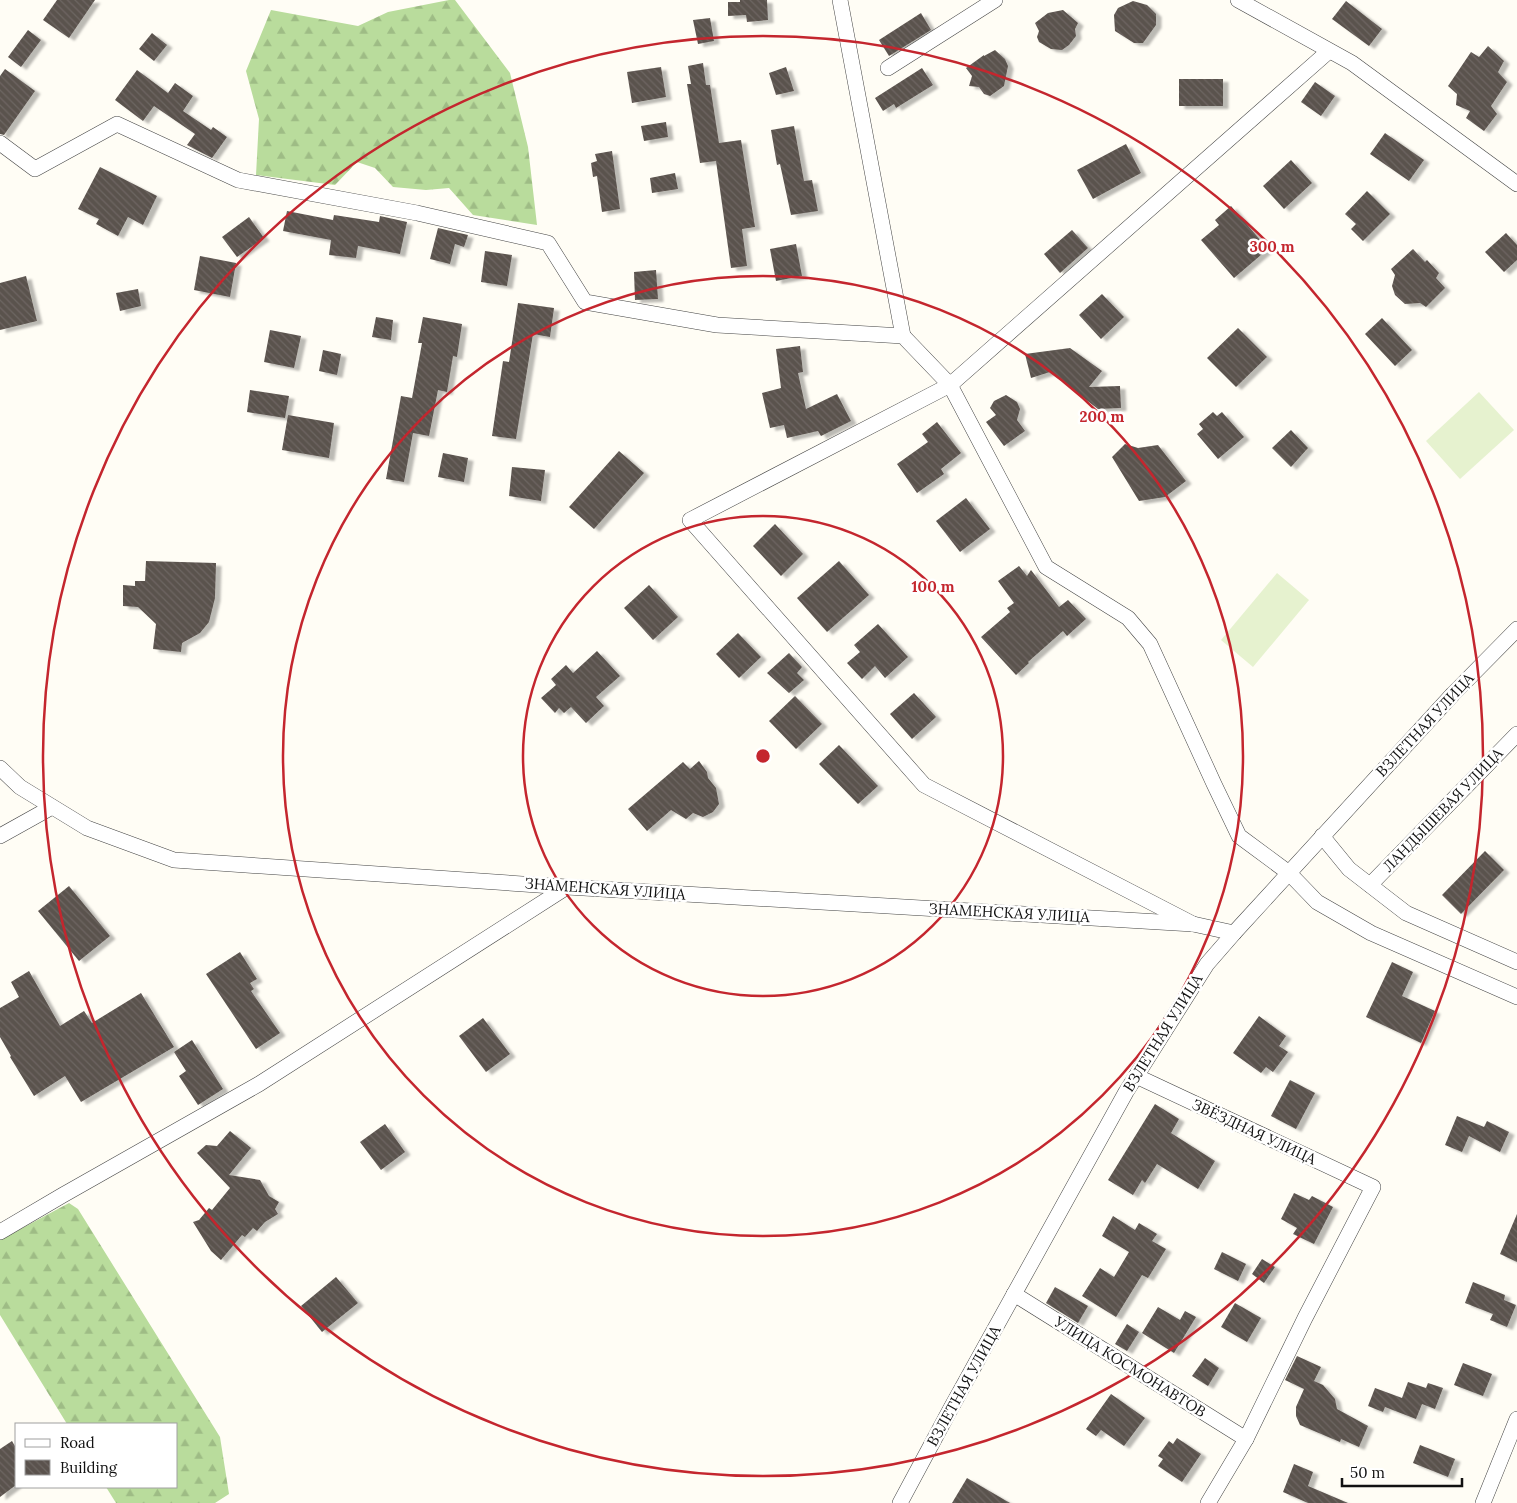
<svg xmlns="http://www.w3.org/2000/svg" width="1517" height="1503" viewBox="0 0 1517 1503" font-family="Lora,serif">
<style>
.forest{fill:url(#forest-firs)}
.pitch{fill:#e6f2cf}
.building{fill:url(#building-back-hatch);filter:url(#shadow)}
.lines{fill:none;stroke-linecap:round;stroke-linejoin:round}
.street-casing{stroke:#444;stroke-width:16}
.street{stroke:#fff;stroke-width:15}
.ring{fill:none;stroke:#c4262e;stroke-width:2.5}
.labels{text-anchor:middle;stroke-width:5;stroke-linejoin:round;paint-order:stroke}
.street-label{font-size:15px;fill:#111;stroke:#fff}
.centre{fill:#c4262e;stroke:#fff;stroke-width:2.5}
.ring-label{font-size:15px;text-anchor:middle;font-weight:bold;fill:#c4262e;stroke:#fff;stroke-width:5;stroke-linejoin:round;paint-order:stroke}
</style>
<defs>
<pattern id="forest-firs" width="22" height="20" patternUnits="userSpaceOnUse" patternTransform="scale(1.25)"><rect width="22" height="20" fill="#b9dc9c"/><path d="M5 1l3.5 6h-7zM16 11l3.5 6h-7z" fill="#9ebc85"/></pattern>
<pattern id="building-back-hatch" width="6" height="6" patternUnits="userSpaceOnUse" patternTransform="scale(1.25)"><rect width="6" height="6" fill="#5a524d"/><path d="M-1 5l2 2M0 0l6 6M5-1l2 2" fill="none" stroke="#6d6662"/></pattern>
<filter id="shadow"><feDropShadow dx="5.5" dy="3" stdDeviation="1" flood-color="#0004"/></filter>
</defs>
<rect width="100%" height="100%" fill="#fffdf5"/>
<!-- forest -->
<g class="forest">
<path d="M 449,0 L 455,0 L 510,73 L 528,147 L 537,225 L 473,215 L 449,188 L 426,190 L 393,187 L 375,168 L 357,162 L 335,185 L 256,175 L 259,119 L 246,71 L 271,10 L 358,26 L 388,12 Z"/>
<path d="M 69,1203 L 78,1209 L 220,1437 L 229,1494 L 215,1503 L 116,1503 L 106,1487 L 176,1487 L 176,1424 L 67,1424 L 0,1315 L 0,1240 Z"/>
</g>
<!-- pitch -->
<g class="pitch">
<path d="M 1479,392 L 1514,430 L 1460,479 L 1426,441 Z"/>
<path d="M 1277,573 L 1309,600 L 1253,667 L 1221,640 Z"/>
</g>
<!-- building -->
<g class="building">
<path d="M 57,0 L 95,0 L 69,38 L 43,20 Z"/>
<path d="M 740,0 L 767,0 L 768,20 L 747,22 L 746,15 L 728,16 L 728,2 L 740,2 Z"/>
<path d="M 1133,1 L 1147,5 L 1156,14 L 1156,25 L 1143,43 L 1134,43 L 1115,31 L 1114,15 L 1118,8 Z"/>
<path d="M 1346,1 L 1382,29 L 1369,46 L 1332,19 Z"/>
<path d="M 1063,10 L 1078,23 L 1075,29 L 1076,36 L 1069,45 L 1062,50 L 1051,49 L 1039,42 L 1037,37 L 1039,31 L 1035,23 L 1048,13 Z"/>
<path d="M 921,13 L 931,30 L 889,56 L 879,40 Z"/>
<path d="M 710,18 L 714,41 L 698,44 L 693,20 Z"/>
<path d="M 28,30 L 41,40 L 21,67 L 8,57 Z"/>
<path d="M 152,33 L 167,45 L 154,61 L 139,49 Z"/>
<path d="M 1488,46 L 1504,61 L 1498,72 L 1507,82 L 1491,106 L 1497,114 L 1484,131 L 1466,118 L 1470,111 L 1456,105 L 1457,94 L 1448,86 L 1471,52 L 1479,57 Z"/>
<path d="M 995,50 L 1005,59 L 1008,66 L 1004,86 L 990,96 L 984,94 L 979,87 L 969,86 L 972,76 L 966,68 L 984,55 L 984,56 Z"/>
<path d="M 703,63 L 706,85 L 710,85 L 719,143 L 741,140 L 755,227 L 742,229 L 747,266 L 731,268 L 716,161 L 700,163 L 687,84 L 691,84 L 688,66 Z"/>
<path d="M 661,67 L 666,97 L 632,103 L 627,72 Z"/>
<path d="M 786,67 L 794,91 L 776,95 L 769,73 Z"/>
<path d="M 922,68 L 933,85 L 896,108 L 894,104 L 883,111 L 875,98 Z"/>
<path d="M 5,69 L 35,91 L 4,135 L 0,134 L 0,76 Z"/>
<path d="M 137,70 L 168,93 L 175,83 L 193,96 L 183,111 L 211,130 L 213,127 L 227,137 L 212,158 L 187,145 L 195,134 L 154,106 L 143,121 L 115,100 Z"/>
<rect x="1179" y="79" width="44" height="27"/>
<path d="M 1315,82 L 1335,96 L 1321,116 L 1301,102 Z"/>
<path d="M 666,122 L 668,137 L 644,141 L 641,126 Z"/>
<path d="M 794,126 L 804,181 L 812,180 L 818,211 L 791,215 L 780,164 L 777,165 L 771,130 Z"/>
<path d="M 1385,133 L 1424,160 L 1409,181 L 1370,154 Z"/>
<path d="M 1126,144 L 1141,173 L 1093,199 L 1077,170 Z"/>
<path d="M 612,151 L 620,209 L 602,212 L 597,176 L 593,177 L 591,163 L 597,161 L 595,154 Z"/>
<path d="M 1291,160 L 1312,183 L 1284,209 L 1263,186 Z"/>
<path d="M 100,167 L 157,196 L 143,225 L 128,217 L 118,236 L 96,224 L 99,219 L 78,209 Z"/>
<path d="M 675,173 L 678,189 L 652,193 L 650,178 Z"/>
<path d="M 1367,191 L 1390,214 L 1363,241 L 1351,229 L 1356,224 L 1345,214 Z"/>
<path d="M 1231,206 L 1268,249 L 1234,278 L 1201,240 L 1219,225 L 1215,220 Z"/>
<path d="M 287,211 L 333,220 L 334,215 L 379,222 L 380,216 L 407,222 L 400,254 L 358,246 L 356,258 L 329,255 L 331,240 L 283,231 Z"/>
<path d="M 249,217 L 264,238 L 237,257 L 222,237 Z"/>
<path d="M 438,228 L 468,235 L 464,247 L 455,244 L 450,264 L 430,259 Z"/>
<path d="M 1072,230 L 1088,248 L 1060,273 L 1044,254 Z"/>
<path d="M 1506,233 L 1517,245 L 1517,260 L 1504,272 L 1485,252 Z"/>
<path d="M 796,244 L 802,276 L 776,281 L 770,249 Z"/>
<path d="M 1413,249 L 1425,262 L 1427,260 L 1439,273 L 1436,278 L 1445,288 L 1426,307 L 1420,303 L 1405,304 L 1395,295 L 1392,286 L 1395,275 L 1391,269 Z"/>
<path d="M 485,251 L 512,255 L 507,286 L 481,282 Z"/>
<path d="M 200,256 L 236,263 L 230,297 L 194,290 Z"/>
<path d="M 656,270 L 658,299 L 635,300 L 634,272 Z"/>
<path d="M 26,276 L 37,321 L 0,330 L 0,283 Z"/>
<path d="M 138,289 L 141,306 L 120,311 L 116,293 Z"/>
<path d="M 1102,294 L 1124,317 L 1101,339 L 1079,315 Z"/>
<path d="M 518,303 L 554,308 L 550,337 L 533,334 L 516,439 L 492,436 L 503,361 L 509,362 Z"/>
<path d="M 376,317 L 393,320 L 391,340 L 372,337 Z"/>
<path d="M 423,317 L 462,324 L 457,357 L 453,356 L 447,392 L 438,390 L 429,436 L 413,433 L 404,482 L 386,479 L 401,396 L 412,398 L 422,343 L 418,343 Z"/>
<path d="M 1382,318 L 1412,350 L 1395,366 L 1365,334 Z"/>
<path d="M 1238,328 L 1267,357 L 1236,387 L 1207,358 Z"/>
<path d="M 270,330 L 301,336 L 294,368 L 264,362 Z"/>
<path d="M 800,346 L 803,372 L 798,373 L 806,409 L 837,394 L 851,421 L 821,436 L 818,431 L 787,438 L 784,425 L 770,428 L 762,393 L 781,388 L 776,349 Z"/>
<path d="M 1070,348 L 1102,371 L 1089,387 L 1120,386 L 1121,408 L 1098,409 L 1050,372 L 1031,378 L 1025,354 Z"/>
<path d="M 323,350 L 341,354 L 337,375 L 319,371 Z"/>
<path d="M 250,390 L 289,396 L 285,418 L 247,412 Z"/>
<path d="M 1006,395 L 1017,402 L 1020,409 L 1017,420 L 1025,431 L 1004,446 L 986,422 L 996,415 L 990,408 L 994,401 Z"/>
<path d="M 1213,412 L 1217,416 L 1222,412 L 1244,437 L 1218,459 L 1197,434 L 1203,429 L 1199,424 Z"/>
<path d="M 288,415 L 334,423 L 329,458 L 282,450 Z"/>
<path d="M 937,422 L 961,453 L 941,469 L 944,474 L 917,493 L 897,464 L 928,442 L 922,434 Z"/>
<path d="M 1291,430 L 1308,448 L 1291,467 L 1272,448 Z"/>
<path d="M 1125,444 L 1138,448 L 1158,445 L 1186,481 L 1165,497 L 1139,501 L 1112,457 Z"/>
<path d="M 619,451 L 644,473 L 594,529 L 569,507 Z"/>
<path d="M 443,453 L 468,458 L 464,482 L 438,477 Z"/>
<path d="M 512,467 L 545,470 L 541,501 L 509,496 Z"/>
<path d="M 966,498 L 990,529 L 960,552 L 936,521 Z"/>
<path d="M 775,524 L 803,554 L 781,576 L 753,546 Z"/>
<path d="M 146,561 L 216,563 L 215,598 L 209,622 L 200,633 L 182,643 L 181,652 L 153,649 L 156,624 L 138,607 L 123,606 L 123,585 L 135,586 L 135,581 L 145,581 Z"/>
<path d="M 839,561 L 869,595 L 827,632 L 797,598 Z"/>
<path d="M 1019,566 L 1027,576 L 1031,570 L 1059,607 L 1068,600 L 1086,619 L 1067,636 L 1063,631 L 1028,662 L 1029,663 L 1016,675 L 981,637 L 1010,612 L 1007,608 L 1014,603 L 998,581 Z"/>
<path d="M 649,585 L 678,617 L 653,640 L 624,608 Z"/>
<path d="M 878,624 L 908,657 L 885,678 L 875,666 L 862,679 L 847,663 L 860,652 L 854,645 Z"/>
<path d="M 738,633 L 761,657 L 739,678 L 716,654 Z"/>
<path d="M 597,651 L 620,676 L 596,697 L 604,706 L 586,723 L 571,707 L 564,713 L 559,708 L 555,713 L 541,698 L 556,685 L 551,679 L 566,665 L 573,673 Z"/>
<path d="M 789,653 L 802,667 L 797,673 L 804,680 L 789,693 L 767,673 Z"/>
<path d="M 914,693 L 936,717 L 912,739 L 890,714 Z"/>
<path d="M 795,696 L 822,724 L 796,749 L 769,721 Z"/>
<path d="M 839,745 L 878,786 L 858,804 L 819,764 Z"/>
<path d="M 699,761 L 707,772 L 708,778 L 716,788 L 719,804 L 713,812 L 703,817 L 693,813 L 686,819 L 671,810 L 647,831 L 628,809 L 683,762 L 690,769 Z"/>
<path d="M 1485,851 L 1504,870 L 1461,914 L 1442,895 Z"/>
<path d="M 69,886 L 110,936 L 79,961 L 38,911 Z"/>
<path d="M 240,952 L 257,979 L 250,983 L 254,989 L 251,991 L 280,1033 L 256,1049 L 206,974 Z"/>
<path d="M 1392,962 L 1413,972 L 1402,996 L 1435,1011 L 1421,1043 L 1366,1017 Z"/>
<path d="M 29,971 L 60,1026 L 84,1011 L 92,1023 L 141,993 L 174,1047 L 81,1102 L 65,1076 L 34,1096 L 10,1057 L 11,1056 L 0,1037 L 0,1008 L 19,997 L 11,982 Z"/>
<path d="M 1259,1016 L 1286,1036 L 1279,1046 L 1288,1052 L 1273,1072 L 1266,1067 L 1261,1073 L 1233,1053 Z"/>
<path d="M 483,1018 L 510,1054 L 486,1072 L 459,1036 Z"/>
<path d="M 192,1040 L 223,1089 L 198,1105 L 179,1076 L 186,1071 L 174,1052 Z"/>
<path d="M 1290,1080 L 1315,1093 L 1296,1129 L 1271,1116 Z"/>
<path d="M 1155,1104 L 1179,1119 L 1171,1133 L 1215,1161 L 1198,1189 L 1157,1164 L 1145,1183 L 1142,1180 L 1133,1195 L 1108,1180 Z"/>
<path d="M 1457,1116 L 1484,1127 L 1487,1121 L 1509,1132 L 1500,1152 L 1469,1136 L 1462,1152 L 1445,1145 Z"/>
<path d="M 385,1124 L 405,1152 L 381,1170 L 360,1142 Z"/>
<path d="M 230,1131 L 251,1148 L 229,1175 L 260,1180 L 269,1196 L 279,1202 L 275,1209 L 278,1214 L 265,1222 L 257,1231 L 253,1228 L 245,1237 L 242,1235 L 221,1260 L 211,1251 L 193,1222 L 199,1220 L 209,1208 L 212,1210 L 230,1188 L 197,1153 L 206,1145 L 217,1146 Z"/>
<path d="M 1294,1193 L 1309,1200 L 1312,1196 L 1333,1207 L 1314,1244 L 1293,1234 L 1297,1228 L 1281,1219 Z"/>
<path d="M 1517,1214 L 1517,1262 L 1500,1254 Z"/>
<path d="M 1113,1216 L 1135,1230 L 1139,1223 L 1157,1234 L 1152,1241 L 1166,1249 L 1148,1278 L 1142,1275 L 1116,1317 L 1082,1296 L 1100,1268 L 1114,1277 L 1129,1252 L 1102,1236 Z"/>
<path d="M 1222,1252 L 1246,1264 L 1238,1281 L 1214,1269 Z"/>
<path d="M 1262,1259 L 1275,1267 L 1264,1283 L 1252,1274 Z"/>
<path d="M 336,1277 L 358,1303 L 322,1332 L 301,1306 Z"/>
<path d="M 1473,1282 L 1505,1295 L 1504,1300 L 1516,1305 L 1507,1327 L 1490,1320 L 1493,1314 L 1465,1303 Z"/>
<path d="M 1055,1287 L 1088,1306 L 1078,1323 L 1046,1303 Z"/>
<path d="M 1235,1303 L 1261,1318 L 1247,1342 L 1221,1327 Z"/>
<path d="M 1158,1307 L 1180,1320 L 1185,1311 L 1196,1317 L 1174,1353 L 1142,1333 Z"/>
<path d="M 1127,1324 L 1139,1332 L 1127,1351 L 1115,1344 Z"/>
<path d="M 1297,1356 L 1321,1367 L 1314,1381 L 1323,1385 L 1335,1399 L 1337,1409 L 1368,1426 L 1359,1447 L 1341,1439 L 1340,1442 L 1300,1425 L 1296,1416 L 1296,1407 L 1304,1389 L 1285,1380 Z"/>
<path d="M 1205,1358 L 1219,1368 L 1208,1386 L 1192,1376 Z"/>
<path d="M 1463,1363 L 1492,1374 L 1483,1396 L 1454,1385 Z"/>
<path d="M 1408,1382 L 1426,1388 L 1428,1383 L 1443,1388 L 1435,1409 L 1422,1404 L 1416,1419 L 1385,1407 L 1383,1412 L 1368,1406 L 1375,1388 L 1402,1398 Z"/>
<path d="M 1111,1394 L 1145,1418 L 1124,1446 L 1101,1430 L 1096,1436 L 1086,1429 Z"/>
<path d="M 1177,1438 L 1201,1454 L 1182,1482 L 1158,1466 L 1163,1459 L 1158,1456 L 1169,1441 L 1173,1444 Z"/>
<path d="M 12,1441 L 16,1448 L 16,1485 L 0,1497 L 0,1449 Z"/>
<path d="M 1420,1445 L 1455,1459 L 1448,1477 L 1413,1463 Z"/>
<path d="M 1294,1464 L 1313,1472 L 1308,1486 L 1348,1503 L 1308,1503 L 1283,1492 Z"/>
<path d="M 967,1478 L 1010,1503 L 952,1503 Z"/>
</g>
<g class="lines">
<!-- street casing -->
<g class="street-casing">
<g id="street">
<path d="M 840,0 L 903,336"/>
<path d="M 1238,0 L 1352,63 L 1517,184"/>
<path d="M 888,68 L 995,0"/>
<path d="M 0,143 L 35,169 L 117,124 L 238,180 L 417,213 L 548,243 L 585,302 L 717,325 L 903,336 L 950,385 L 1329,51"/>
<path d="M 0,768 L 20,787 L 87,828 L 174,860 L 567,887 L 1193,924 L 1234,933"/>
<path d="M 0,836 L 52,807"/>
<path d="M 1322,836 L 1349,869 L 1406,913 L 1517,962"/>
<path d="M 1370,885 L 1517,734"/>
<path d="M 1193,924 L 924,785 L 690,520 L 950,385 L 1046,567 L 1128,618 L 1150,644 L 1214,784 L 1239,836 L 1289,873 L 1317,902 L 1371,933 L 1517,997"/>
<path d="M 1136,1076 L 1373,1187 L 1305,1318 L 1246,1439 L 1208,1503"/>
<path d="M 0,1232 L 63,1195 L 259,1084 L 567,887"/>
<path d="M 1014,1294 L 1246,1439"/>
<path d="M 900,1503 L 951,1408 L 1126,1092 L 1207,964 L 1234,933 L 1453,694 L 1517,629"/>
<path d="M 1483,1503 L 1517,1419"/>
</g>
</g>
<!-- street -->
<use href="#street" class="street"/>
</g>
<!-- distance rings -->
<g class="ring">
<circle cx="763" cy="756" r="240"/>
<circle cx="763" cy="756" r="480"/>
<circle cx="763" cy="756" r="720"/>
</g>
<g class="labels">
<!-- street labels -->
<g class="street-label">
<text transform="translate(1425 725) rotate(-47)" y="5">ВЗЛЕТНАЯ УЛИЦА</text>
<text transform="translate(1443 810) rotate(-46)" y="5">ЛАНДЫШЕВАЯ УЛИЦА</text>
<text transform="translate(605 889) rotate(4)" y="5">ЗНАМЕНСКАЯ УЛИЦА</text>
<text transform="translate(1009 913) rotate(3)" y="5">ЗНАМЕНСКАЯ УЛИЦА</text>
<text transform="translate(1163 1033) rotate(-58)" y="5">ВЗЛЕТНАЯ УЛИЦА</text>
<text transform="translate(1254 1132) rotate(25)" y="5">ЗВЁЗДНАЯ УЛИЦА</text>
<text transform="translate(1130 1367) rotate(32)" y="5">УЛИЦА КОСМОНАВТОВ</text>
<text transform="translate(964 1386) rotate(-61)" y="5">ВЗЛЕТНАЯ УЛИЦА</text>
</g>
</g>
<circle cx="763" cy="756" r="8" class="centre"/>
<g class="ring-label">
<text x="1272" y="252">300 m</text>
<text x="1102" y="422">200 m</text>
<text x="933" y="592">100 m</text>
</g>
<!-- legend -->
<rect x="15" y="1423" width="162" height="65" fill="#ffffff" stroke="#a0a0a0"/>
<rect x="25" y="1439" width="25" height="8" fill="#ffffff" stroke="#a0a0a0"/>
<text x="60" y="1448" font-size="15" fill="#111111">Road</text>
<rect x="25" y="1460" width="25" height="15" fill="url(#building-back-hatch)" stroke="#a0a0a0"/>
<text x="60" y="1473" font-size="15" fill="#111111">Building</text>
<!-- scale -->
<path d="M1342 1478v8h120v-8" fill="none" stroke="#111111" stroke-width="2.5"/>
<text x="1350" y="1478" font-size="15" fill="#111111" stroke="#ffffff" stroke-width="4" paint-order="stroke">50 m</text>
</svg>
